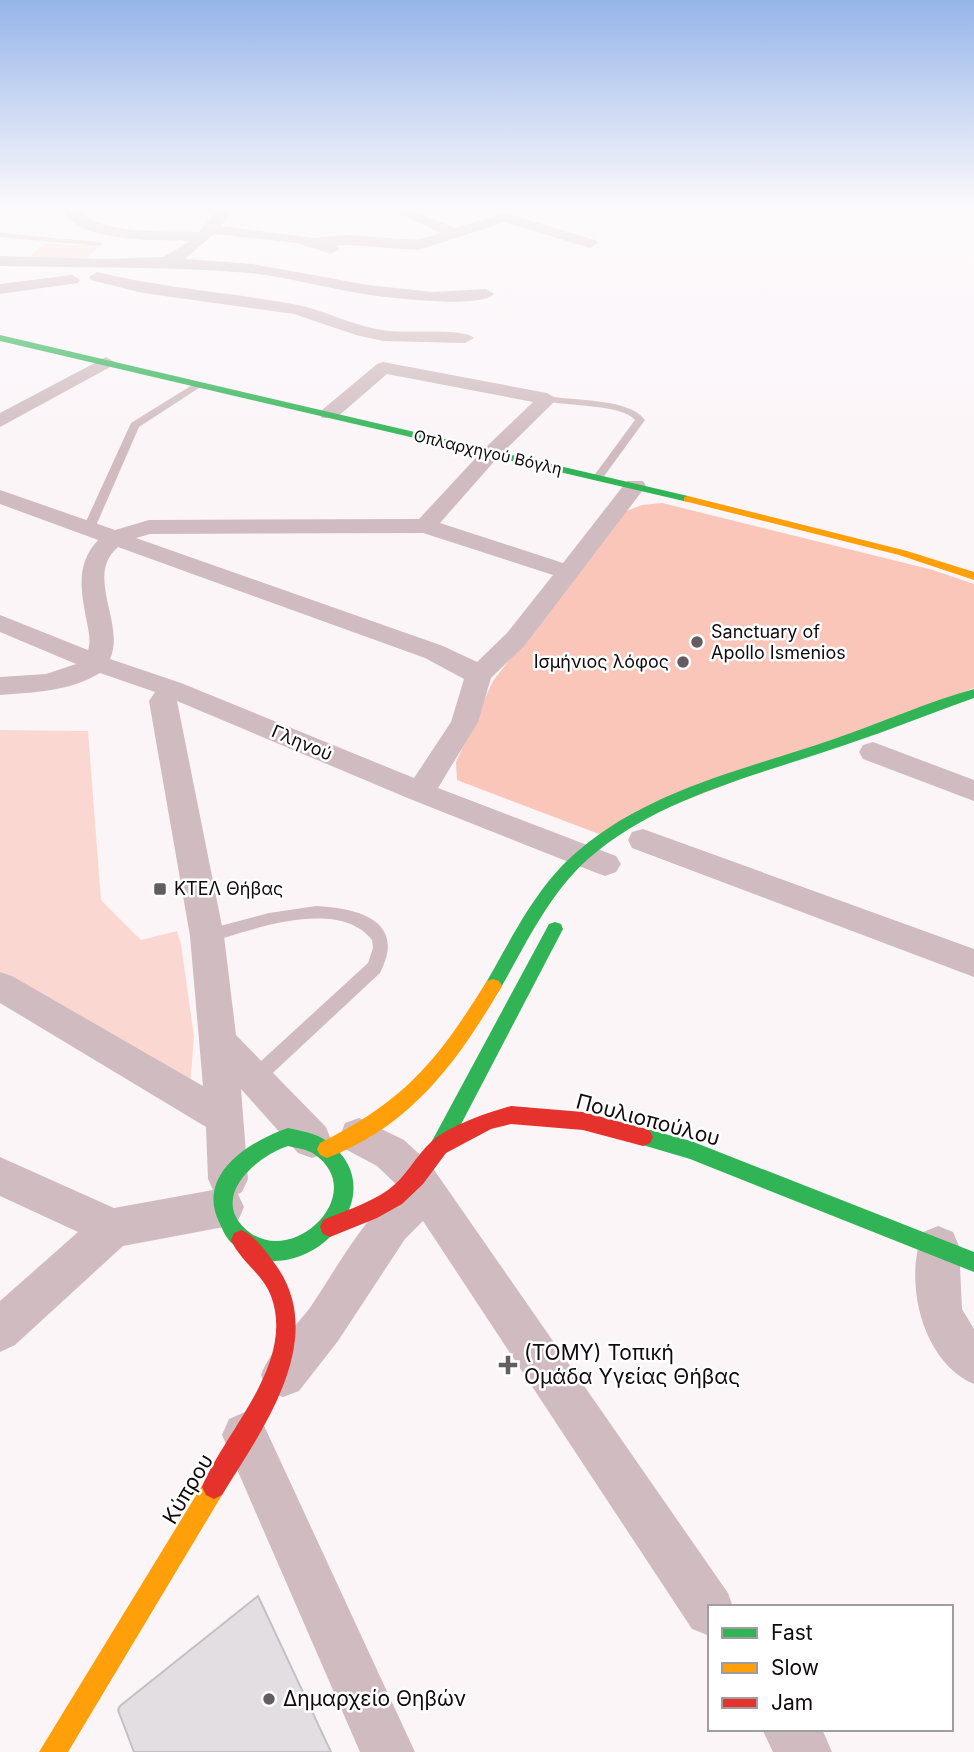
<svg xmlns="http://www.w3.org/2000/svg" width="974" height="1752" viewBox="0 0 974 1752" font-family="Inter,sans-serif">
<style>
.green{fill:#fad8d1}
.forest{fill:#f9c6b9}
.building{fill:#e3dee2;stroke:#c4c0c4;stroke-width:2}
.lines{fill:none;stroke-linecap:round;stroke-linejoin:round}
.lane{fill:#d0bcc0;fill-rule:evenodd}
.street{fill:#d0bcc0;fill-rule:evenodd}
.fast{fill:#30b455;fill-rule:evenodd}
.slow{fill:#ff9f0a;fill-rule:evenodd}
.jam{fill:#e5322d;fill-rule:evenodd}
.poi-dot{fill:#635c60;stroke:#fff;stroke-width:2.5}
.labels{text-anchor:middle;stroke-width:5;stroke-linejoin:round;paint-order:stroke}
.far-street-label{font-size:16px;fill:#110a0e;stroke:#fff}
.poi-label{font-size:18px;fill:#110a0e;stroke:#fff;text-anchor:start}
.street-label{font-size:18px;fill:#110a0e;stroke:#fff}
.near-street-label{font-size:21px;fill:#110a0e;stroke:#fff}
.near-poi-label{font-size:21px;fill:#110a0e;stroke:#fff;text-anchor:start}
</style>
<rect width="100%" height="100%" fill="#fbf5f8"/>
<!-- green -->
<g class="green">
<path d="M 43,244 L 99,245 L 87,259 L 29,258 Z"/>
<path d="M 0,730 L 88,731 L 101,900 L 141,940 L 177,931 L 181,944 L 194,1037 L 190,1086 L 0,972 Z"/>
</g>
<!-- forest -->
<path class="forest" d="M 662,503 L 933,570 L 974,584 L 974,688 L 599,834 L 457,780 L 456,762 L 493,681 L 624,512 L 642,505 Z"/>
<!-- building -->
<path class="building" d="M 258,1596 L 331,1752 L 134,1752 L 118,1710 L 120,1706 Z"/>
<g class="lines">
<!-- lane -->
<g class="lane">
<path d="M 858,205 L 903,205 L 899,207 Z"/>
<path d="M 0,233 L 99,242 L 103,244 L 99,246 L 0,237 Z"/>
<path d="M 197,382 L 205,384 L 139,427 L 95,528 L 85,530 L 83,528 L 131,423 Z"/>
<path d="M 547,396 C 573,401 630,398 645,420 L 602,479 L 598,480 L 593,477 L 635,420 C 622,404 565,406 544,401 L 544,397 Z"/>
<path d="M 316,906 C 359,908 407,921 380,973 L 261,1084 L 255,1086 L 249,1084 L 246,1078 L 249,1072 L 368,963 L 373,948 L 372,940 C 338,897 251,930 207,943 L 201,941 L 199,936 L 201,931 L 269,913 Z"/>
</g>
<!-- street -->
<g class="street">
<path d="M 60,205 L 74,205 C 96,236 165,231 199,232 L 222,205 L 236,205 L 221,226 L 313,238 L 347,235 L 417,240 L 441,233 L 380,205 L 399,205 L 455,228 L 505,213 L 595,240 L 598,243 L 590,248 L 505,222 L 418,250 L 347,245 L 336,246 L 339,249 L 331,254 L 297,243 L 214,234 L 185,259 L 253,264 L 368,285 L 433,292 L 486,289 L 494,294 C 482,308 405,299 385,297 C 339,292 295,278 249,273 C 166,266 84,268 0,266 L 0,256 L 104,259 L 163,257 L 190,241 C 158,240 93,242 69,219 C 66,216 63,209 60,205 Z"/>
<path d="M 97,272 C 162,288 227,292 293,304 C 326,310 356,328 390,331 C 407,333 465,328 474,338 L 465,343 L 383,341 L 356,335 L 294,314 L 143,293 L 91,280 L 89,277 Z"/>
<path d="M 72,275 L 80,280 L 78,283 L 0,294 L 0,284 Z"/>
<path d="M 106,357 L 115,362 L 112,366 L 0,427 L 0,413 Z"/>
<path d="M 383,362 L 547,393 L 557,399 L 499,456 L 440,523 L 563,563 L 627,481 L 643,481 L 646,486 L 525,645 L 491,678 L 478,722 L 438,788 L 616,856 L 621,864 L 616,872 L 605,876 L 594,872 L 410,799 L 177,701 L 224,936 L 236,1035 L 326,1127 L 331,1140 L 326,1153 L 312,1158 L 298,1153 L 241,1089 L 248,1179 L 242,1192 L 238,1194 L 244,1207 L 238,1221 L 224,1227 L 123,1246 L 15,1345 L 0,1352 L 0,1301 L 78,1232 L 0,1196 L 0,1157 L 114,1208 L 213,1190 L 208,1179 L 206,1127 L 0,1003 L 0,972 L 12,976 L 203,1086 L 190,936 L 149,701 L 155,692 L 100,673 C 69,692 34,692 0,695 L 0,677 L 46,674 L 76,664 L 0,632 L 0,615 L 88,650 C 91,641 89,633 87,623 C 81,591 75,565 98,540 L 0,504 L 0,490 L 115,530 L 149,520 L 419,519 L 485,448 L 533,402 L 387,374 L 336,418 L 322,418 L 319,414 L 322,410 L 377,364 ZM 423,533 L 553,575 L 507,633 L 477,662 L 443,646 L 136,538 L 150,534 ZM 118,547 L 425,658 L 464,679 L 451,722 L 414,778 L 181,683 L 110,659 C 126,624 84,576 118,547 Z"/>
<path d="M 873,742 L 974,780 L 974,801 L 863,759 L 859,752 L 863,745 Z"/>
<path d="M 643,829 L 974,949 L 974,977 L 632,848 L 628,840 L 632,832 Z"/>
<path d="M 359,1118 L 404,1140 L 430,1164 L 728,1593 L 733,1607 L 710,1607 L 710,1636 L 692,1629 L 423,1221 L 405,1239 L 338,1341 L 299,1391 L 283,1397 L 267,1391 L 261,1375 C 271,1349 292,1331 309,1309 C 329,1281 373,1201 402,1190 L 377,1166 L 345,1149 L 340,1136 L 345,1123 Z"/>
<path d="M 938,1226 L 953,1232 L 959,1246 L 962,1309 L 974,1329 L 974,1384 C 922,1362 903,1281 923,1232 Z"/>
<path d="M 245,1412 L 261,1419 L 415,1752 L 360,1752 L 222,1435 L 229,1419 Z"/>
<path d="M 762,1729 L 822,1729 L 832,1752 L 773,1752 Z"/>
</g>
<!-- fast -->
<g class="fast">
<path d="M 0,335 L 688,496 L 693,499 L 688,502 L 0,341 Z"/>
<path d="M 974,689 L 974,698 C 924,716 874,736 824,752 C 743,779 654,801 588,859 C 548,895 525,946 499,991 L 493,993 L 487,991 L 484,986 L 487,981 C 513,936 537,885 578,851 C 650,789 747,769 834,739 C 881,723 927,702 974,689 Z"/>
<path d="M 555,922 L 561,924 L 563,929 L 446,1153 L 439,1156 L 432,1153 L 429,1147 L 432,1141 L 549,924 Z"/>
<path d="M 288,1128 C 301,1131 317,1133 328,1142 C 403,1197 295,1302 233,1244 C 226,1239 223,1230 219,1222 C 196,1174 250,1141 288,1128 ZM 288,1146 C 296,1148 307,1149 314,1154 C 370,1192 295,1267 249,1232 C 207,1199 255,1157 288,1146 Z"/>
<path d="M 643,1128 L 691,1141 L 974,1252 L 974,1272 L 690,1159 L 636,1143 L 633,1137 L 636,1131 Z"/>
</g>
<!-- slow -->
<g class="slow">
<path d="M 688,496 L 907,551 L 974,572 L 974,580 L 899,555 L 684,501 L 684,497 Z"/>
<path d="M 493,979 L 499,981 L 502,986 L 499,991 C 455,1065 410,1126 327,1158 L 320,1155 L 317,1149 L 320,1143 C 406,1100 437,1061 487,981 Z"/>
<path d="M 214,1475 L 222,1479 L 226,1487 L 222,1495 L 68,1752 L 39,1752 L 206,1479 Z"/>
</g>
<!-- jam -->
<g class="jam">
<path d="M 511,1106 L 583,1112 L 643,1128 L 650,1131 L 653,1137 L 650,1143 L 643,1146 L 583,1130 L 511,1124 L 491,1129 L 446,1153 L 423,1184 L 402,1204 L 377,1218 L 330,1237 L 323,1234 L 320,1227 L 323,1220 C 344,1211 368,1204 388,1190 C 406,1177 415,1157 431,1142 C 448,1126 489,1112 511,1106 Z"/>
<path d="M 241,1230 C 255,1235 266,1252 275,1264 C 330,1338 262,1430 222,1495 L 214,1499 L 206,1495 L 202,1487 C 225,1431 296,1363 271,1296 C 263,1274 240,1261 231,1240 L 234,1233 Z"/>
</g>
</g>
<!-- sky -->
<linearGradient id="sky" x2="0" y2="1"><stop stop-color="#96b5ea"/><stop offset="0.46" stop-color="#fdfafc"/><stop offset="1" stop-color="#fdfafc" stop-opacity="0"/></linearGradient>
<rect width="974" height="450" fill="url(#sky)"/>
<!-- markers -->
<g class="poi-dot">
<circle cx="697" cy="642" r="7"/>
<circle cx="683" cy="662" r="7"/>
<rect x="153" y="882" width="14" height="14" rx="3.5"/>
<path d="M504.5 1354.5h7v7h7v7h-7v7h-7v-7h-7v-7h7z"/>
<circle cx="269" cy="1699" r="7"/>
</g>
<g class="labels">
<!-- far-street labels -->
<g class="far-street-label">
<text transform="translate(488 452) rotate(13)" y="6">Οπλαρχηγού Βόγλη</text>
</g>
<!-- poi labels -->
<g class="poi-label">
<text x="711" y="638">Sanctuary of<tspan x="711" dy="21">Apollo Ismenios</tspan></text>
<text x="669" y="668" text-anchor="end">Ισμήνιος λόφος</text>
<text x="174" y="895">ΚΤΕΛ Θήβας</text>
</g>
<!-- street labels -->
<g class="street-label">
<text transform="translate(302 743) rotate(23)" y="6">Γληνού</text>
</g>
<!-- near-street labels -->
<g class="near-street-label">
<text transform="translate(648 1120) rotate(15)" y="7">Πουλιοπούλου</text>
<text transform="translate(188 1489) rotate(-59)" y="7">Κύπρου</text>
</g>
<!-- near-poi labels -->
<g class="near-poi-label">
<text x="524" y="1360">(ΤΟΜΥ) Τοπική<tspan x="524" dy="24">Ομάδα Υγείας Θήβας</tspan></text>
<text x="283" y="1706">Δημαρχείο Θηβών</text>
</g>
</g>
<!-- legend -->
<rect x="708" y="1605" width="245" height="126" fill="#ffffff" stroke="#a09d9f" stroke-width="2"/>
<rect x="722" y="1628" width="35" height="10" fill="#30b455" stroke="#a09d9f" stroke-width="2"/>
<text x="771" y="1640" font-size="21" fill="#110a0e">Fast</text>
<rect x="722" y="1663" width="35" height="10" fill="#ff9f0a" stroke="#a09d9f" stroke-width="2"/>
<text x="771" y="1675" font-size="21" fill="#110a0e">Slow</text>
<rect x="722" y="1698" width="35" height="10" fill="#e5322d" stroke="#a09d9f" stroke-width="2"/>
<text x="771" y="1710" font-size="21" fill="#110a0e">Jam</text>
</svg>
